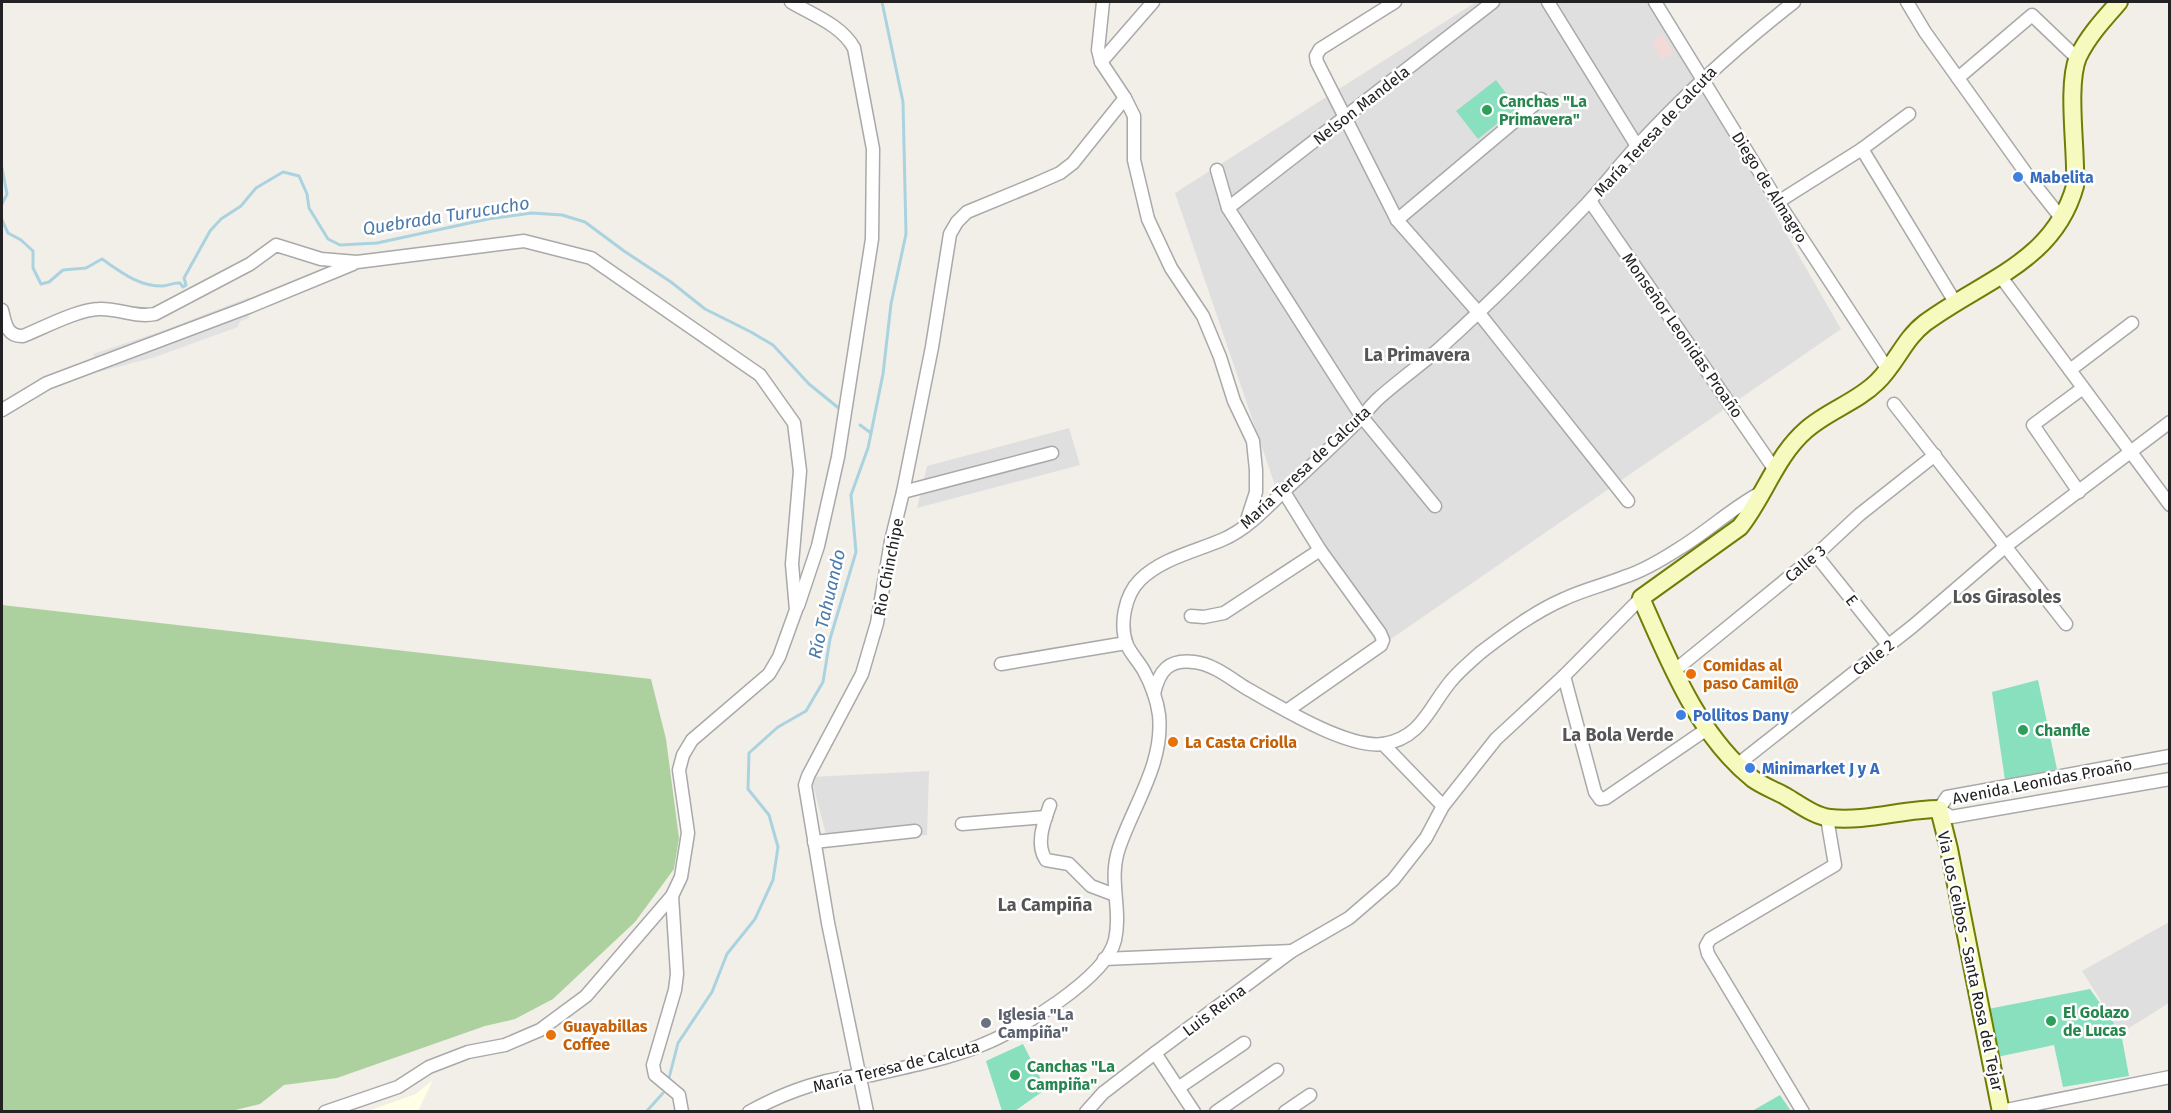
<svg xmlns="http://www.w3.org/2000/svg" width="2171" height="1113" viewBox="0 0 2171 1113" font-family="'Fira Sans',sans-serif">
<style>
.residential{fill:#e0dfdf}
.commercial{fill:#f2dad9}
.education{fill:#ffffe5}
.forest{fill:#add19e}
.pitch{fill:#88e0be}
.parking{fill:#e2e2e2}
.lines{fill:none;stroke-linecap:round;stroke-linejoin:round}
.stream{stroke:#aad3df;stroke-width:3}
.minor-casing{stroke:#a9a9a9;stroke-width:15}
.secondary-casing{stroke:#707d05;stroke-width:20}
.minor{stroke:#fff;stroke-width:12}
.secondary{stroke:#f7fabf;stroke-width:16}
.leisure-dot{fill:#2e9e5b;stroke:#fff;stroke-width:2}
.shop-dot{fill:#3f7fe0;stroke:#fff;stroke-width:2}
.food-dot{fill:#e8710a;stroke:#fff;stroke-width:2}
.worship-dot{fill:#6b7280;stroke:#fff;stroke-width:2}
.labels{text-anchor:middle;stroke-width:5;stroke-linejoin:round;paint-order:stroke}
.leisure-label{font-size:16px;font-weight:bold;fill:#27864d;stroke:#fff;text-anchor:start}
.street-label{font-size:16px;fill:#222;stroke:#fff}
.shop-label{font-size:16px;font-weight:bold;fill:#366cbe;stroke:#fff;text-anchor:start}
.food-label{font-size:16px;font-weight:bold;fill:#c56008;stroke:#fff;text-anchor:start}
.worship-label{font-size:16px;font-weight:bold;fill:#5b616d;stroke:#fff;text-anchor:start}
.water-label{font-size:18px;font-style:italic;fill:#4a7aab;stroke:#fff}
.neighbourhood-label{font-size:18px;font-weight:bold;fill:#555;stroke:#fff}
</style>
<rect width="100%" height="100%" fill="#f2efe9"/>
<!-- residential -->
<g class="residential">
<path d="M 1476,2 L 1653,2 L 1841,329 L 1385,643 L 1279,497 L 1175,193 Z"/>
<path d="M 1069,428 L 1080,465 L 917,508 L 927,466 Z"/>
<path d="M 929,771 L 927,835 L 829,846 L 811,777 Z"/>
<path d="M 2169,922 L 2169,1003 L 2121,1033 L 2082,971 Z"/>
</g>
<!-- commercial -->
<path class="commercial" d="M 1662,34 L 1673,52 L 1662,61 L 1652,42 Z"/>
<!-- education -->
<path class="education" d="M 433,1080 L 418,1111 L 350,1111 L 371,1110 L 416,1094 Z"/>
<!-- forest -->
<path class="forest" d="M 2,605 L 651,679 L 666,739 L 679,838 L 674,869 L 635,922 L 553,999 L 515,1019 L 485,1026 L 337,1078 L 284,1085 L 260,1104 L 231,1111 L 2,1111 Z"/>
<!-- pitch -->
<g class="pitch">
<path d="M 1496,80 L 1517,108 L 1478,139 L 1456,111 Z"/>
<path d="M 2038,680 L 2057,769 L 2005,780 L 1992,692 Z"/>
<path d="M 2090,989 L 2121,1033 L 2129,1076 L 2063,1087 L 2054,1045 L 1997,1057 L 1988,1009 Z"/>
<path d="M 1023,1044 L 1046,1089 L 1015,1111 L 1002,1111 L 986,1061 Z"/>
<path d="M 1780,1095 L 1791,1111 L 1752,1111 Z"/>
</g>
<!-- parking -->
<path class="parking" d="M 250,297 L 249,318 L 240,321 L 238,327 L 155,357 L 99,372 L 93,354 L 162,331 Z"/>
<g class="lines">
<!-- stream -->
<g class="stream">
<path d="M 2,168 L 7,194 L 2,204"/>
<path d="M 2,220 L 8,233 L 21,240 L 33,251 L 33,268 L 41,284 L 49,282 L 63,270 L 86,268 L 102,259 C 121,272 138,286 162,286 C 169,286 173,282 180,283 L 183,287 L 186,285 L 184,278 L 210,231 L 221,219 L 241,206 L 256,188 L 283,172 L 299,176 L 307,194 L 309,208 L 328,239 L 340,245 L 377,243 L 488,219 L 532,213 L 562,215 L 585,222 L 624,251 L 671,282 L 705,309 L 751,332 L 773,345 L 809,384 L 841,410"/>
<path d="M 860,425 L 871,433"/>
<path d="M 669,1078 L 678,1043 L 712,992 L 727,954 L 755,919 L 773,880 L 778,847 L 769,815 L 748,789 L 749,753 L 778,727 L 806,711 L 823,682 L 830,639 L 856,552 L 851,495 L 868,448 L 883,374 L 891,304 L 906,234 L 903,102 L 882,2"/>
<path d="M 646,1112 L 663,1093"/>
</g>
<!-- minor casing -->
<g class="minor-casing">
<g id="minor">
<path d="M 791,2 C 813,15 841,25 854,48 L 873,149 L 872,239 L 838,457 L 818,546 L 798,606"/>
<path d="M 1103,2 L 1098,50 L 1101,62 L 1125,98 L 1134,116 L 1134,160 L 1148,219 L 1171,268 L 1203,316 L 1220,357 L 1234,401 L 1253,441 L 1256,470 L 1256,492 L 1245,526"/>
<path d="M 1395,2 L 1320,49 L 1316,56 L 1317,62 L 1397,220 L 1478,312 L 1628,501"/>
<path d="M 1548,2 L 1637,146"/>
<path d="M 1655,2 L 1778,202 L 1888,370"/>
<path d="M 1907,2 L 1925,32 L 2028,176 L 2062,219"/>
<path d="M 1101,62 L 1153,2"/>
<path d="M 1958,78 L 2032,15 L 2078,59"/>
<path d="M 1862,149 L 1955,302"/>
<path d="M 1217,170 L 1228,208 L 1341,385 L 1362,417 L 1435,506"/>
<path d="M 1590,201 L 1775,470"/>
<path d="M 1778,202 L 1862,149 L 1909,114"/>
<path d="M 1228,208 L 1493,2"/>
<path d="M 1397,220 L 1541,99"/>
<path d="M 2001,277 L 2170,505"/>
<path d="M 2,310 C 5,323 7,337 23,336 C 43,328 79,309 99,309 C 118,308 135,318 155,314 L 250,264 L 276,245 L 321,259 L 357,262 L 524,241 L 591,258 L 760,375 L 794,423 L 800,471 L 792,564 L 796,610 L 779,657 L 769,674 L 692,740 L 683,755 L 679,770 L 688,833 L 681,877 L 672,896 L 586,996 L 540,1030 L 505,1045 L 468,1052 L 429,1067 L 398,1087 L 325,1112"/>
<path d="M 2070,370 L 2132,323"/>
<path d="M 1894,404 L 2066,624"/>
<path d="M 2,410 L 47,383 L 246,308 L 353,264"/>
<path d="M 903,492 L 1052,453"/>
<path d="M 1284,492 L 1320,550 L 1380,633 L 1383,640 L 1381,645 L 1288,710"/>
<path d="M 2079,492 L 2033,425 L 2083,388"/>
<path d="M 1816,555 L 1888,645"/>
<path d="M 1191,616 L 1204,617 L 1224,613 L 1320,550"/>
<path d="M 1001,664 L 1126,643"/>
<path d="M 1674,671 L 1816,555 L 1859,515 L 1935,455"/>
<path d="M 1564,676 L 1595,792 L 1600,799 L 1606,798 L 1707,729"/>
<path d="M 1154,694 C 1159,671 1168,659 1194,662 C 1213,664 1230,678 1246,688 C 1278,706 1347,749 1383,744 C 1422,738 1429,707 1451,681 C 1459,671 1470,662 1480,653 C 1506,633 1534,612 1564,599 C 1583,590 1604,585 1624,577 C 1643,571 1663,559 1680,548 C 1708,531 1733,507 1762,492"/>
<path d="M 1383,744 L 1443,806"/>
<path d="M 2170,756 L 1947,797 L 1939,809 L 1951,817 L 2170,779"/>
<path d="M 1737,765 L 1913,626 L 2006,546 L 2170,422"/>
<path d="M 1050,805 C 1044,822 1035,844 1046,860 L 1069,864 L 1091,886 L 1115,895"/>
<path d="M 962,824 L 1046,817"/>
<path d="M 814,842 L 915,831"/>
<path d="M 672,896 L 677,974 L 675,990 L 653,1065 L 655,1075 L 679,1095 L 682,1112"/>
<path d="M 1104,959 L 1292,951"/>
<path d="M 1155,1053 L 1194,1112"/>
<path d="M 1178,1088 L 1244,1043"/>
<path d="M 2001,1111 L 2170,1077"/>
<path d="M 749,1112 C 785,1092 831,1075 872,1075 C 908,1066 950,1059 984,1044 C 1019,1030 1106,978 1115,940 C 1122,908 1108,880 1119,848 C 1134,804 1164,763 1159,715 C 1157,700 1151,684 1144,671 C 1139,662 1131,654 1127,645 C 1119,624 1125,595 1140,580 C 1162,558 1197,551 1224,539 C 1247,529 1266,508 1284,491 C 1309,468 1334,445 1358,421 C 1365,414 1371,405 1379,398 C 1398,381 1419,366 1439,349 C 1489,304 1537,256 1583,208 C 1603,187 1620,164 1640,143 C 1688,91 1738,46 1794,2"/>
<path d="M 867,1112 L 828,923 L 805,785 L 808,776 L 862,674 L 877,623 L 891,541 L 903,492 L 932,347 L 950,234 L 957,222 L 967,212 L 1035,184 L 1060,173 L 1073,163 L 1125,98"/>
<path d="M 1086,1112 L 1103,1093 L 1155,1053 L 1292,951 L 1349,918 L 1393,880 L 1426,838 L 1443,806 L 1496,739 L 1564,676 L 1641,598"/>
<path d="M 1216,1112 L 1277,1070"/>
<path d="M 1285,1112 L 1310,1095"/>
<path d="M 1803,1112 L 1708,954 L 1706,946 L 1710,939 L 1835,865 L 1827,818"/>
</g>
</g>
<!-- secondary casing -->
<g class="secondary-casing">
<path id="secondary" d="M 2001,1112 L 1949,849 L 1939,809 C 1903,809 1866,822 1830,818 C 1814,816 1799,804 1785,796 C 1774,790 1763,786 1753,779 C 1697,734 1669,661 1641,598 L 1740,527 C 1764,497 1776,456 1806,430 C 1827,411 1857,402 1877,382 C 1896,364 1904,339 1925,323 C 1983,280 2054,262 2075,186 C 2077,152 2066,86 2078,57 C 2088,36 2104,19 2119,2"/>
</g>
<!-- minor -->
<use href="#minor" class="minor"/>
<!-- secondary -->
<use href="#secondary" class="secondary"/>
</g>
<!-- markers -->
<g class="leisure-dot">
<circle cx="1487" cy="110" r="6"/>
<circle cx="2023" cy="730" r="6"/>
<circle cx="2051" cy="1021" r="6"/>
<circle cx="1015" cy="1075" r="6"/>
</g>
<g class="shop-dot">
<circle cx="2018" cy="177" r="6"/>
<circle cx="1681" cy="715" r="6"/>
<circle cx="1750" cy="768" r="6"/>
</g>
<g class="food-dot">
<circle cx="1691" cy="674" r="6"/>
<circle cx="1173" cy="742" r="6"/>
<circle cx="551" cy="1035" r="6"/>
</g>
<circle class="worship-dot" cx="986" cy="1023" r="6"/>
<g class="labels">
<!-- leisure labels -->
<g class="leisure-label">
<text x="1499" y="107">Canchas "La<tspan x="1499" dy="18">Primavera"</tspan></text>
<text x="2035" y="736">Chanfle</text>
<text x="2063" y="1018">El Golazo<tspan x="2063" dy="18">de Lucas</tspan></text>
<text x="1027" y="1072">Canchas "La<tspan x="1027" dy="18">Campiña"</tspan></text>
</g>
<!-- street labels -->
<g class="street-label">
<text transform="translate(1361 105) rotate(-38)" y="6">Nelson Mandela</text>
<text transform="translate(1655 131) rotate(-47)" y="6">María Teresa de Calcuta</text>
<text transform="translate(1770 187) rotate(58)" y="6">Diego de Almagro</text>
<text transform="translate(1683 335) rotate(55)" y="6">Monseñor Leonidas Proaño</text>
<text transform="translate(1305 467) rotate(-43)" y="6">María Teresa de Calcuta</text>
<text transform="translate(1805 563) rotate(-40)" y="6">Calle 3</text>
<text transform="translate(888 567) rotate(-79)" y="6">Rio Chinchipe</text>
<text transform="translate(1852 600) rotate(52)" y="6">E</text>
<text transform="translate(1873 657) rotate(-38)" y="6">Calle 2</text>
<text transform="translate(2042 781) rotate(-11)" y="6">Avenida Leonidas Proaño</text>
<text transform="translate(1971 961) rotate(78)" y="6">Via Los Ceibos - Santa Rosa del Tejar</text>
<text transform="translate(1214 1010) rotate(-37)" y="6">Luis Reina</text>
<text transform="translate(896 1066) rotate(-14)" y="6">María Teresa de Calcuta</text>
</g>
<!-- shop labels -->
<g class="shop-label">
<text x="2030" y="183">Mabelita</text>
<text x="1693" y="721">Pollitos Dany</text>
<text x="1762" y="774">Minimarket J y A</text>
</g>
<!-- food labels -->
<g class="food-label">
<text x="1703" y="671">Comidas al<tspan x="1703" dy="18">paso Camil@</tspan></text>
<text x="1185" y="748">La Casta Criolla</text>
<text x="563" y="1032">Guayabillas<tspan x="563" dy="18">Coffee</tspan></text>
</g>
<!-- worship labels -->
<g class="worship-label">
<text x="998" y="1020">Iglesia "La<tspan x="998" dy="18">Campiña"</tspan></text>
</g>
<!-- water labels -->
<g class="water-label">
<text transform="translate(446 216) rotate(-9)" y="6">Quebrada Turucucho</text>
<text transform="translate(827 604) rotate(-77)" y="6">Río Tahuando</text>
</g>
<!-- neighbourhood labels -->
<g class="neighbourhood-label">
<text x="1417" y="361">La Primavera</text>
<text x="2007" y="603">Los Girasoles</text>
<text x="1618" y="741">La Bola Verde</text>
<text x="1045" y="911">La Campiña</text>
</g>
</g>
<!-- border -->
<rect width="2171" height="1113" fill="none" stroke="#222222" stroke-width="6"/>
</svg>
